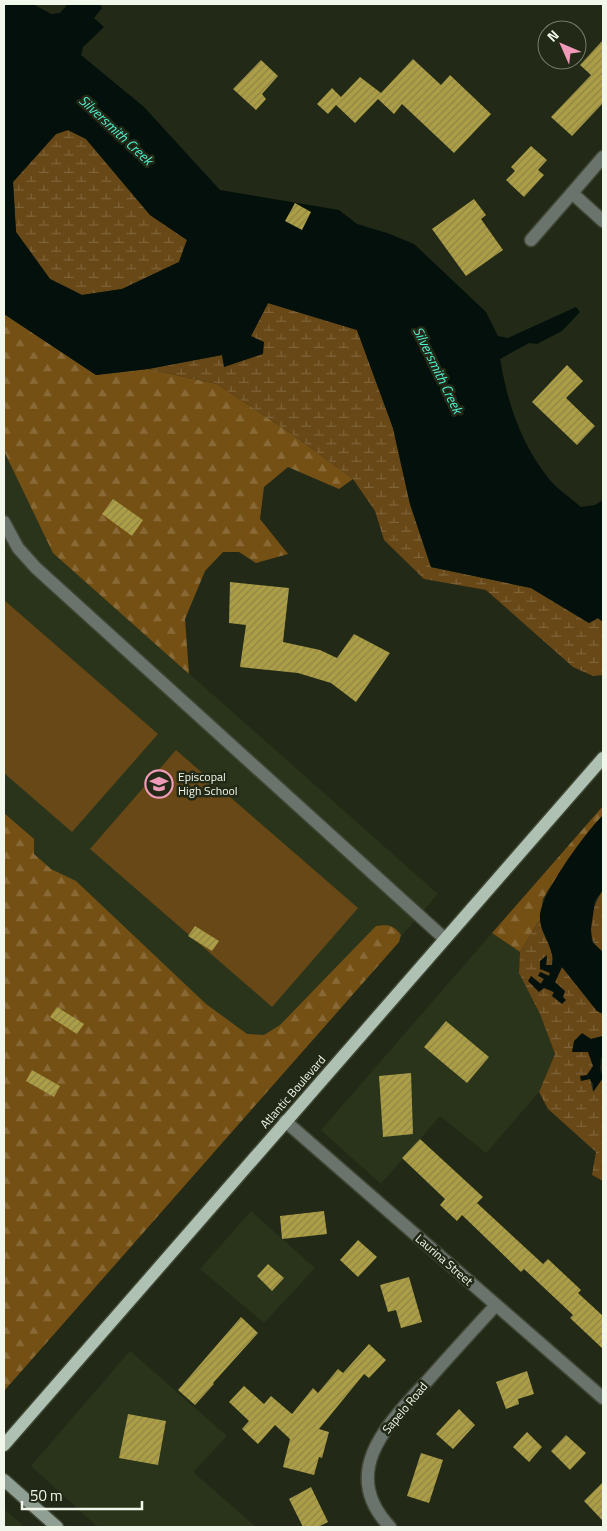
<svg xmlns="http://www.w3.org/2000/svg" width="607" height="1531" viewBox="0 0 607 1531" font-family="'Titillium Web',sans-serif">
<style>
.built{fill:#2a341a}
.green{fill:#684817}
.forest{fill:url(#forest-firs)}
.wetland{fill:url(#wetland-marsh)}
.water{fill:#03100c;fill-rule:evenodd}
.building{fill:url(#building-hatch)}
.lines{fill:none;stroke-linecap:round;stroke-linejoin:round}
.street-casing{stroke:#3f4634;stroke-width:15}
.secondary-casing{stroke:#3f4634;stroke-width:15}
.primary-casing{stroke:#3f4634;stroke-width:15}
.street{stroke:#6a736c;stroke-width:12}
.secondary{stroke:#909f93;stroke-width:12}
.primary{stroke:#aec1b2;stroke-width:12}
.labels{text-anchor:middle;stroke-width:5;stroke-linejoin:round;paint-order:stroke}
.poi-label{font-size:12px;fill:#f1f7ea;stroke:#222916;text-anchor:start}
.street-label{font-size:12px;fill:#f1f7ea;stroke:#222916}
.water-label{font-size:14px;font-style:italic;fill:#51f1d3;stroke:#222916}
</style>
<defs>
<pattern id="forest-firs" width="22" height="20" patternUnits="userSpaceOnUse" patternTransform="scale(1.25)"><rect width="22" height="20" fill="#755015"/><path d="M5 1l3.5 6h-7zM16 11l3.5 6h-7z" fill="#896a37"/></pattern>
<pattern id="wetland-marsh" width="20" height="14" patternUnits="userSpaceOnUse" patternTransform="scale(1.25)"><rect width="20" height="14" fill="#684817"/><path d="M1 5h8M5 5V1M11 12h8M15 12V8" fill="none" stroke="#7e6339"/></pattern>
<pattern id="building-hatch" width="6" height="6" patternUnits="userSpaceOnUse" patternTransform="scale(1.25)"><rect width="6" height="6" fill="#ac9e47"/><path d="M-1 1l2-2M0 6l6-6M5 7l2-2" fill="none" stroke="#8e8547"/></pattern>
</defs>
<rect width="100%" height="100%" fill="#222916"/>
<!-- built -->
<g class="built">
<path d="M 4,314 L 96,375 L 148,369 L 123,615 L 438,894 L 4,1391 Z"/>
<path d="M 492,933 L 520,952 L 519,973 L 540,1014 L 555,1054 L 539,1092 L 486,1153 L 440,1116 L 381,1184 L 321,1130 Z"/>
<path d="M 251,1211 L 315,1268 L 264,1323 L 200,1269 Z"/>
<path d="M 130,1351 L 227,1436 L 193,1472 L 256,1527 L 98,1527 L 31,1466 Z"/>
<path d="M 4,1509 L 25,1527 L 4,1527 Z"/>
</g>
<!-- green -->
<g class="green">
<path d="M 4,600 L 158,734 L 72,832 L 4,773 Z"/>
<path d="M 176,750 L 358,908 L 272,1007 L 90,849 Z"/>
</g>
<!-- forest -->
<g class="forest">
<path d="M 4,314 L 96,375 L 148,369 L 217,384 L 292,434 L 353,479 L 339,489 L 288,467 L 264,487 L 260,519 L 288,554 L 256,563 L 239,552 L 223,552 L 205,571 L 185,619 L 189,674 L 53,553 L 4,451 Z"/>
<path d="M 603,806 L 603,815 L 548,890 L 543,899 L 540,919 L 520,952 L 492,933 Z"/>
<path d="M 4,813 L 34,839 L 34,854 L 51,869 L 76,881 L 206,1004 L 247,1034 L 264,1035 L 280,1025 L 376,926 C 388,924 394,925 401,935 L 399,942 L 4,1391 Z"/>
</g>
<!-- wetland -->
<g class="wetland">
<path d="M 68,130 L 86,139 L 150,215 L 187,240 L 179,262 L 122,289 L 82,295 L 50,279 L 16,232 L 13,182 L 56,134 Z"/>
<path d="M 268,303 L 357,330 L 393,428 L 410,504 L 431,567 L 531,588 L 589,623 L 598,618 L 603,622 L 603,675 L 593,676 L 573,667 L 486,590 L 424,579 L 384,540 L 375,511 L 353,479 L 292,434 L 217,384 L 148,369 L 222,355 L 225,367 L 251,336 Z"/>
<path d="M 603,890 L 603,952 C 582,939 591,907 603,890 Z"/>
<path d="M 540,919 L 553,957 L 552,966 L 546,965 L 547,958 L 541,961 L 550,973 L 549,976 L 541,972 L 544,979 L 540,984 L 563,998 L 555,982 L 562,967 L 597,1011 L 603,1014 L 603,1036 L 591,1039 L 572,1052 L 588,1051 L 594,1066 L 587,1076 L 581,1076 L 590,1079 L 593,1091 L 603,1078 L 603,1181 L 592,1175 L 596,1152 L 548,1109 L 539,1092 L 555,1054 L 540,1014 L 519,973 L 520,952 Z"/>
</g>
<!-- water -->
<g class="water">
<path d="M 4,4 L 33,4 L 51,14 L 60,13 L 68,4 L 100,4 L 102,8 L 94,18 L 104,27 L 83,47 L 81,55 L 144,107 L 220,190 L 339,210 L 357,224 L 387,233 L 414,244 L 486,312 L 498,336 L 508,338 L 576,307 L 580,312 L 562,331 L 537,344 L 529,343 L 500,359 C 508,404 520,442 549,479 C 558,490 571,498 581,507 L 595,505 L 603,500 L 603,622 L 598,618 L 589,623 L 531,588 L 431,567 L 410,504 L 393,428 L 357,330 L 268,303 L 251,336 L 264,342 L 263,354 L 224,367 L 222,355 L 148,369 L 96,375 L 4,314 ZM 68,130 L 86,139 L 150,215 L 187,240 L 179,262 L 122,289 L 82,295 L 50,279 L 16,232 L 13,182 L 56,134 Z"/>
<path d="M 603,815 L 603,890 L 595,901 L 591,929 L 592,942 L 603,952 L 603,1014 L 597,1011 L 562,967 L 555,982 L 565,991 L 563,997 L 566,1000 L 562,1004 L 552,996 L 554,992 L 544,988 L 539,992 L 528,981 L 531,976 L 541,984 L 544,979 L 538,976 L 540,972 L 549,976 L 550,973 L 540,969 L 540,961 L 547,955 L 546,965 L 552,965 C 556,948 540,935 540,918 C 539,895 586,832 603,815 Z"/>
<path d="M 582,1033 L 591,1039 L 603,1036 L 603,1056 L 601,1058 L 600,1069 L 603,1078 L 593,1092 L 593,1084 L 590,1079 L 581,1081 L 580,1076 L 587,1075 L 593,1066 L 588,1052 L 572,1052 L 574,1041 Z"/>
</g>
<!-- building -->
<g class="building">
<path d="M 603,40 L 603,103 L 572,136 L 551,117 L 591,75 L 580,65 Z"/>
<path d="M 413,59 L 441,85 L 450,75 L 491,114 L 454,153 L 402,104 L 394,114 L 378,99 L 355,123 L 336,105 L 328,114 L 317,104 L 332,88 L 341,97 L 360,77 L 381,93 Z"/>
<path d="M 261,60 L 278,76 L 262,94 L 266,99 L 256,110 L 233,89 Z"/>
<path d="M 531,146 L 547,160 L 538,170 L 544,175 L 524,197 L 506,180 L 515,171 L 511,167 Z"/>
<path d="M 474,199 L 486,215 L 481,219 L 503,250 L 466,276 L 432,229 Z"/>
<path d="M 295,203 L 311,212 L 302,230 L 285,221 Z"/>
<path d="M 567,365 L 583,381 L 566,398 L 595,426 L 577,445 L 532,402 Z"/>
<path d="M 113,499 L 143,520 L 132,536 L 102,514 Z"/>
<path d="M 230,582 L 289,588 L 283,642 L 320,650 L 337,658 L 354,634 L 390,653 L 356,702 L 331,683 L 298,673 L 240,667 L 246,625 L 229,623 Z"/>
<path d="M 195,926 L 219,941 L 212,951 L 188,936 Z"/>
<path d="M 57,1007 L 84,1024 L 77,1034 L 50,1017 Z"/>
<path d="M 446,1021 L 489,1057 L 467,1083 L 424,1047 Z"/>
<path d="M 32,1070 L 60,1086 L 54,1097 L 26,1081 Z"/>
<path d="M 411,1073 L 413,1134 L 383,1137 L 379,1076 Z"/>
<path d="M 420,1139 L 483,1197 L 477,1203 L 543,1264 L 548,1259 L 581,1290 L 578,1293 L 603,1316 L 603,1349 L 570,1318 L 573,1315 L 524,1269 L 521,1272 L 462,1215 L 457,1221 L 440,1205 L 445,1199 L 402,1158 Z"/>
<path d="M 324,1211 L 327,1234 L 282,1239 L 280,1216 Z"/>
<path d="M 358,1240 L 377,1257 L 358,1277 L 340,1260 Z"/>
<path d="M 268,1264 L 284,1278 L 272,1291 L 257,1276 Z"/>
<path d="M 409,1277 L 422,1322 L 401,1328 L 396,1310 L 388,1312 L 380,1285 Z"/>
<path d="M 241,1317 L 258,1333 L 213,1383 L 214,1384 L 195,1405 L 178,1390 Z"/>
<path d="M 369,1344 L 386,1360 L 369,1378 L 364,1374 L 319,1429 L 329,1432 L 322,1458 L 319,1457 L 314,1475 L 283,1467 L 290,1439 L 275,1425 L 258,1444 L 242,1429 L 249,1421 L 229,1402 L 244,1386 L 264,1404 L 271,1396 L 292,1414 L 313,1388 L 318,1393 L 338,1369 L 343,1373 Z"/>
<path d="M 527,1371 L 534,1394 L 518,1399 L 519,1404 L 506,1409 L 496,1382 Z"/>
<path d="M 459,1409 L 475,1425 L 453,1449 L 436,1434 Z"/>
<path d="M 128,1414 L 166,1421 L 158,1465 L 119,1458 Z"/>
<path d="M 527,1432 L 542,1447 L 529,1462 L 513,1447 Z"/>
<path d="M 566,1435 L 586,1453 L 570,1470 L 551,1451 Z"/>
<path d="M 421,1453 L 443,1460 L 429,1503 L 407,1496 Z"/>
<path d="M 603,1482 L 603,1521 L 584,1501 Z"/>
<path d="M 311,1487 L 328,1522 L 318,1527 L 303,1527 L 289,1499 Z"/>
</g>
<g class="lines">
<!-- street casing -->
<g class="street-casing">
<g id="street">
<path d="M 603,157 L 572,193 L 603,221"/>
<path d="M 531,240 L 572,193"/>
<path d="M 4,522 L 18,548 L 36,568 L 445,939"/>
<path d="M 285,1121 L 603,1398"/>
<path d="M 390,1527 C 337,1471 390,1422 429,1379 C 451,1354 473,1330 496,1305"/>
</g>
</g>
<!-- secondary casing -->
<g class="secondary-casing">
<path id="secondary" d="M 4,1480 L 57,1527"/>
</g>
<!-- primary casing -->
<g class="primary-casing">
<path id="primary" d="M 4,1445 L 603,758"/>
</g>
<!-- street -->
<use href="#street" class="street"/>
<!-- secondary -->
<use href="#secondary" class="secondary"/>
<!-- primary -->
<use href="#primary" class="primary"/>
</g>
<!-- icons -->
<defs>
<g id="school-ring" transform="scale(1.4375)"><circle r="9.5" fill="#222916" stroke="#ef9ab8" stroke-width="1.5"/><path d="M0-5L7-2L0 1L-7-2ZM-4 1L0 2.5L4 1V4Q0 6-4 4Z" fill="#ef9ab8"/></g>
</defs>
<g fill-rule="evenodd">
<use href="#school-ring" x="159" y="784"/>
</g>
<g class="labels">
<!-- poi labels -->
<g class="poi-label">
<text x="178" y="781">Episcopal<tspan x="178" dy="14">High School</tspan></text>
</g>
<!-- street labels -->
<g class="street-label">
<text transform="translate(293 1092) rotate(-49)" y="4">Atlantic Boulevard</text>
<text transform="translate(444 1260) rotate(41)" y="4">Laurina Street</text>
<text transform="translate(405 1408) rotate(-50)" y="4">Sapelo Road</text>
</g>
<!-- water labels -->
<g class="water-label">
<text transform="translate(116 130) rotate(43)" y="5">Silversmith Creek</text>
<text transform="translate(438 370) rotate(64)" y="5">Silversmith Creek</text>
</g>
</g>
<!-- border -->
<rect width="607" height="1531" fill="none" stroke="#f1f7ea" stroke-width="10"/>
<!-- north arrow -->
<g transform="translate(562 45) rotate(315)"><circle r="24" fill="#222916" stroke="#757b6b"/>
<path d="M0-4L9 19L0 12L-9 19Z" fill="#ef9ab8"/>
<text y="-8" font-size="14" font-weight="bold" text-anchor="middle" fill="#f1f7ea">N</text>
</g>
<!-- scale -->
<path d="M22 1501v8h120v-8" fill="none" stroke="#f1f7ea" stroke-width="2.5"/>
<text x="30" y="1501" font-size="15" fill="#f1f7ea" stroke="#222916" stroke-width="4" paint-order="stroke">50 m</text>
</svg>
